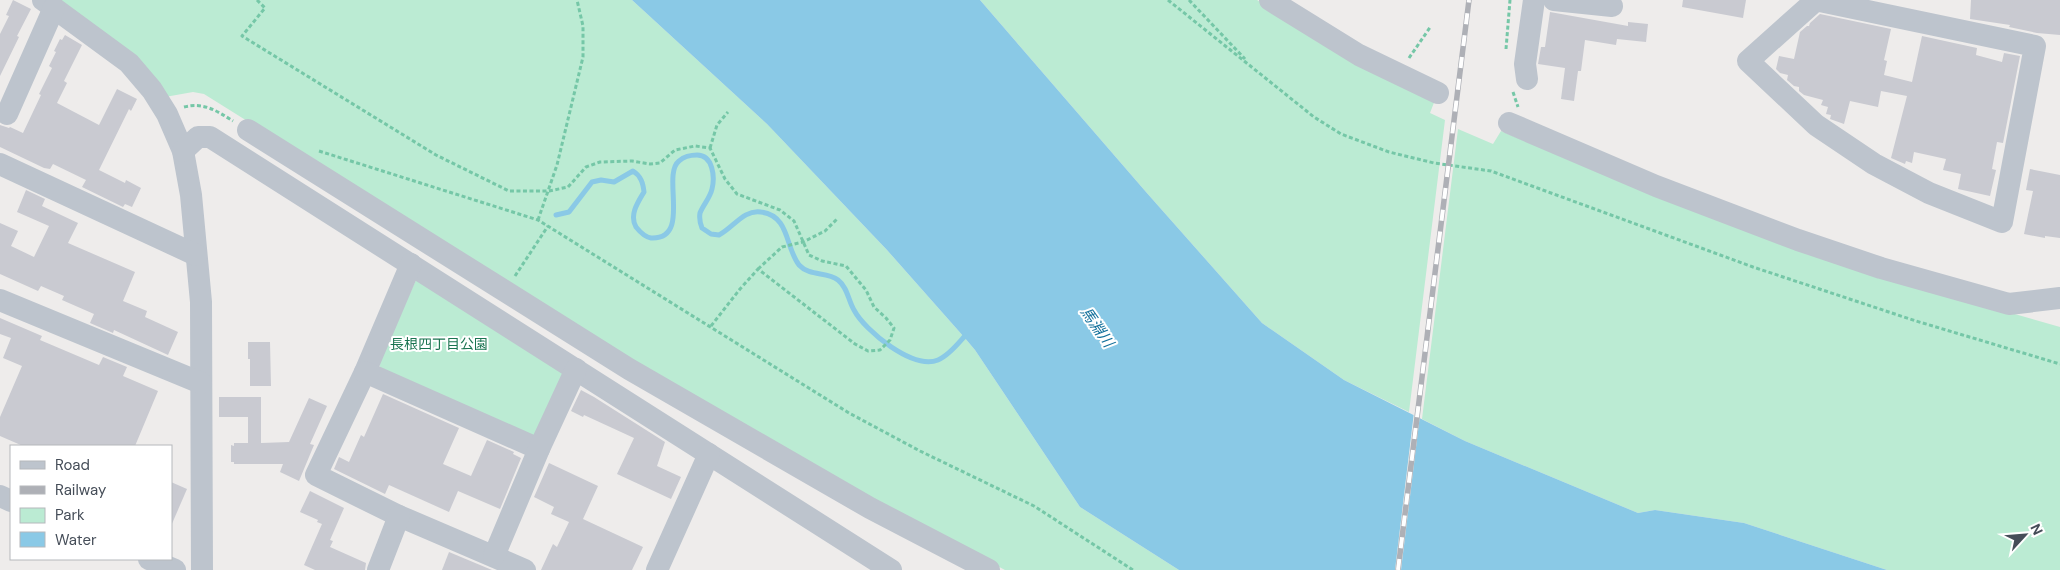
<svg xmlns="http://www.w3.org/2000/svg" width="2060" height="570" viewBox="0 0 2060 570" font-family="'DM Sans','Noto Sans JP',sans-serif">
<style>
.green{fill:#bbebd3}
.water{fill:#8ac9e6}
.pier{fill:#eeeceb}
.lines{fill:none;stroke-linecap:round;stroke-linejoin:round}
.stream{stroke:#8ac9e6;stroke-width:5}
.building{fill:#c9cad1}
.path{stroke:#75c7a7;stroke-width:3;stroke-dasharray:4 2.5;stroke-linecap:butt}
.minor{stroke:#bdc4cd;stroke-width:22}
.rail-casing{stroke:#aeb0b6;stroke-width:5.5}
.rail{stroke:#fff;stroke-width:4;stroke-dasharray:11;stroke-linecap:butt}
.labels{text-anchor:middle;stroke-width:4;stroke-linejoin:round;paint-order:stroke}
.park-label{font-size:14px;fill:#1b7451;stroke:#fff}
.water-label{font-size:15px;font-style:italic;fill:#14719c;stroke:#fff}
</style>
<rect width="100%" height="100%" fill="#eeeceb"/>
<!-- green -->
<g class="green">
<path d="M 57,0 L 632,0 L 767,124 L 887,250 L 964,337 L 975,350 L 1080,507 L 1179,570 L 1005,570 L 916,523 L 638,365 L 204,94 L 193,92 L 165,97 Z"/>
<path d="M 980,0 L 1257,0 L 1355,59 L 1435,100 L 1430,113 L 1445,120 L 1409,412 L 1344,380 L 1262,323 L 1146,192 Z"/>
<path d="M 1458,129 L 1493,144 L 1501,131 L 1652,195 L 1870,273 L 2060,327 L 2060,570 L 1887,570 L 1744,523 L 1655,510 L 1638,513 L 1465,441 L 1422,419 Z"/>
<path d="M 416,280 L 567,376 L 539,434 L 530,437 L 383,372 L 378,363 Z"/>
</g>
<!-- water -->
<path class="water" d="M 632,0 L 980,0 L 1146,192 L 1262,323 L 1344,380 L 1465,441 L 1638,513 L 1655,510 L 1744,523 L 1887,570 L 1179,570 L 1080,507 L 975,350 L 964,337 L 887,250 L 767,124 Z"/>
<!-- pier -->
<path class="pier" d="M 1414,412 L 1420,415 L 1401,570 L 1395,570 Z"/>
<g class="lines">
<!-- stream -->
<path class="stream" d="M 556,215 L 569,212 L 592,182 L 601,180 L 614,182 L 633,171 C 641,176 643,183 644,192 C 638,202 629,215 636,227 C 640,232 645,237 651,238 C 692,240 661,175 679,161 C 683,157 691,155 697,155 C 713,155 715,177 712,189 C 710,198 703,205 700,213 C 699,219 700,223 702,228 L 711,234 L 719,235 C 733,228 744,209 761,212 C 790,216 785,247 799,265 C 810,277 827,271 838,280 C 848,288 848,300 854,310 C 865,331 913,370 938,360 C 948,356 957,345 964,337"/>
</g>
<!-- building -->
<g class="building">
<path d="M 13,0 L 31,9 L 17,36 L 19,37 L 0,76 L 0,34 L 9,16 L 6,15 Z"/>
<path d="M 1683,0 L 1746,0 L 1743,18 L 1682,7 Z"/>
<path d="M 1971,0 L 2060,0 L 2060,35 L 2037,33 L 2009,27 L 2010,25 L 1970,19 Z"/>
<path d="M 1550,12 L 1628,26 L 1628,22 L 1648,24 L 1646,42 L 1617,39 L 1616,45 L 1585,40 L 1581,71 L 1578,71 L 1574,101 L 1561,99 L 1565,68 L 1538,64 L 1541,47 L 1545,47 Z"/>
<path d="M 1820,14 L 1891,29 L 1884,60 L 1887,61 L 1884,75 L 1912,82 L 1922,36 L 1977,48 L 1976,55 L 2002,62 L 2004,53 L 2020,56 L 2003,143 L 1997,142 L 1992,169 L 1996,170 L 1990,196 L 1958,189 L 1961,174 L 1943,170 L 1946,159 L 1914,152 L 1912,163 L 1906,161 L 1905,164 L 1891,158 L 1907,96 L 1881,91 L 1878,107 L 1850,101 L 1844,124 L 1830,119 L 1831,115 L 1826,114 L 1828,107 L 1821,105 L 1823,100 L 1804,95 L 1799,91 L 1799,87 L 1794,86 L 1787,80 L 1788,75 L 1780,73 L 1776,69 L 1779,56 L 1794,59 L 1800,32 L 1807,26 L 1809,26 L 1810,23 Z"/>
<path d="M 65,35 L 82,45 L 64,81 L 67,83 L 57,103 L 99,125 L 117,89 L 137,99 L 131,111 L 129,109 L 99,170 L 125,183 L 126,180 L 141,188 L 132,207 L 125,204 L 123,207 L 82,187 L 86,180 L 53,164 L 50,169 L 44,168 L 0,147 L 0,125 L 9,128 L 10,127 L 23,133 L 41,95 L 39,94 L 52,68 L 49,66 L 56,52 L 54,51 L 60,39 L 62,40 Z"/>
<path d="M 2030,169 L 2060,175 L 2060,238 L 2045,236 L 2045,238 L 2024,234 L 2033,191 L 2026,190 Z"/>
<path d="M 26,190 L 45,199 L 42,206 L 78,223 L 68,243 L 135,272 L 123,301 L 147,311 L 145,317 L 178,332 L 168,355 L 114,330 L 113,333 L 90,323 L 94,314 L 62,300 L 64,296 L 41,286 L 38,291 L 0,274 L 0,223 L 18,231 L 11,246 L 34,257 L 49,226 L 17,212 Z"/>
<path d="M 0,318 L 42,336 L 40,340 L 99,365 L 103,357 L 127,367 L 123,376 L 158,391 L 135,446 L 23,446 L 0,436 L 0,417 L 22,366 L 3,358 L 11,338 L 0,334 Z"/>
<path d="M 248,342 L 270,342 L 271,386 L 250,386 L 250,359 L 248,359 Z"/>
<path d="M 581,390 L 594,397 L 665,442 L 657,466 L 681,477 L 671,499 L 617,474 L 634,438 L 584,415 L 583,417 L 571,411 Z"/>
<path d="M 383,394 L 459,428 L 443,464 L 471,476 L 487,440 L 514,452 L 513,454 L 521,458 L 500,509 L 458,491 L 449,512 L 389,485 L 385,494 L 334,469 L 339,457 L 349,462 L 361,435 L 364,437 Z"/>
<path d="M 219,397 L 261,397 L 261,443 L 289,442 L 309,398 L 327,406 L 310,444 L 314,445 L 299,481 L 280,472 L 283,464 L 234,464 L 234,462 L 231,462 L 231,445 L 234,446 L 234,443 L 248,443 L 248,417 L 219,417 Z"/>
<path d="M 549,463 L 598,486 L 583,519 L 643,547 L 632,570 L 541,570 L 553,544 L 557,547 L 569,522 L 551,514 L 554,507 L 534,497 Z"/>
<path d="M 171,482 L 187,489 L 171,526 Z"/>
<path d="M 310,491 L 344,508 L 330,540 L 333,541 L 330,547 L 366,563 L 365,570 L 315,570 L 304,565 L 322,524 L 317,522 L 318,520 L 300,512 Z"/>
<path d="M 449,552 L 492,570 L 442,570 Z"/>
</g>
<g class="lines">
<!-- path -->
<g class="path">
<path d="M 257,0 L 265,8 L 242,36 L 436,155 L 509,191 L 549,191 L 568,187 L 586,167 L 600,162 L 632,161 L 650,164 L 660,163 L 675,150 L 695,146 L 710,148 L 725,179 L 737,194 L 780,210 L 794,221 L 809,255 L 822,261 L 846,266 L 866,290 L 874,307 L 886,318 L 894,328 L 890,340 L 880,350 L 868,351 L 855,344 L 758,269 L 740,289 L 711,326"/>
<path d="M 1168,0 L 1314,117 L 1341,134 L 1389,152 L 1434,163 L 1491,171 L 1753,267 L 1916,321 L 2060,364"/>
<path d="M 1189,0 L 1245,59"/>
<path d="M 1506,49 L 1510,0"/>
<path d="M 1409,58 L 1431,26"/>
<path d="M 1513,92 L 1518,107"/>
<path d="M 184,107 C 204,102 217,111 233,121"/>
<path d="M 710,148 L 717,125 L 728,112"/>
<path d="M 319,151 L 538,220 L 849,413 L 920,451 L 1034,506 L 1133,570"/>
<path d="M 538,220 L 557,165 L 583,57 L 583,26 L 577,0"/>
<path d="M 758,269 L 782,247 L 803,242 L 825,231 L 838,218"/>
<path d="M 515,276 L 548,226"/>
</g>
<!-- minor -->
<g class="minor">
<path d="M 43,0 L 129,63 L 152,90 L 167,114 L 183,151 L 191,195 L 201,302 L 202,570"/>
<path d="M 1270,0 L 1359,55 L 1438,93"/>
<path d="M 1554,0 L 1612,6"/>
<path d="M 1815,1 L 1748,61 L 1816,125 L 1874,164 L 1929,193 L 2002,222 L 2035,46 L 1815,0"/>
<path d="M 1527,79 L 1525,64 L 1534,0"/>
<path d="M 7,114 L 54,8"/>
<path d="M 1509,123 L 1656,186 L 1798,240 L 1881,268 L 2009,304 L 2060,298"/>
<path d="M 248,130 L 629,369 L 870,508 L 989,570"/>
<path d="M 183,151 L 198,137 L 210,137 L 891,570"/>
<path d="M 0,164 L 196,255"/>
<path d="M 411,264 L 365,372 L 316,475 L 399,516 L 525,570"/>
<path d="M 0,300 L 201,383"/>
<path d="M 365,372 L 539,449"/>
<path d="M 0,496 L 11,501"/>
<path d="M 494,556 L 539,449 L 576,369"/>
<path d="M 149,559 L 175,570"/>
<path d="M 378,570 L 399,516"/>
<path d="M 657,570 L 709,454"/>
</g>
<!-- rail casing -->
<g class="rail-casing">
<path id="rail" d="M 1398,570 L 1469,0"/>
</g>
<!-- rail -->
<use href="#rail" class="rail"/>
</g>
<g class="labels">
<!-- park labels -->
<g class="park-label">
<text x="439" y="349">長根四丁目公園</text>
</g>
<!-- water labels -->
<g class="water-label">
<text transform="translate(1097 327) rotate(55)" y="5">馬淵川</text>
</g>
</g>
<!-- legend -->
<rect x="10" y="445" width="162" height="115" fill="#ffffff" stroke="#b5b8bc"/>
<rect x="20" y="461" width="25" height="8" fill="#bdc4cd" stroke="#b5b8bc"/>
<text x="55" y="470" font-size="15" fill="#454d58">Road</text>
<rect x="20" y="486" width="25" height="8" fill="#aeb0b6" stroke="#b5b8bc"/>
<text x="55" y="495" font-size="15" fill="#454d58">Railway</text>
<rect x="20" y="508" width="25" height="15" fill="#bbebd3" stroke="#b5b8bc"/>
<text x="55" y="520" font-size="15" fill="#454d58">Park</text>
<rect x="20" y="532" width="25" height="15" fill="#8ac9e6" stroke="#b5b8bc"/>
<text x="55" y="545" font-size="15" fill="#454d58">Water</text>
<!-- north arrow -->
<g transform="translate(2025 535) rotate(64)" stroke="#ffffff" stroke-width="4" paint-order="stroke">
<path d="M0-4L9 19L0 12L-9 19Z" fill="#454d58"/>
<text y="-8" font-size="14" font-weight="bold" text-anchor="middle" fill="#454d58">N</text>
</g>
</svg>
